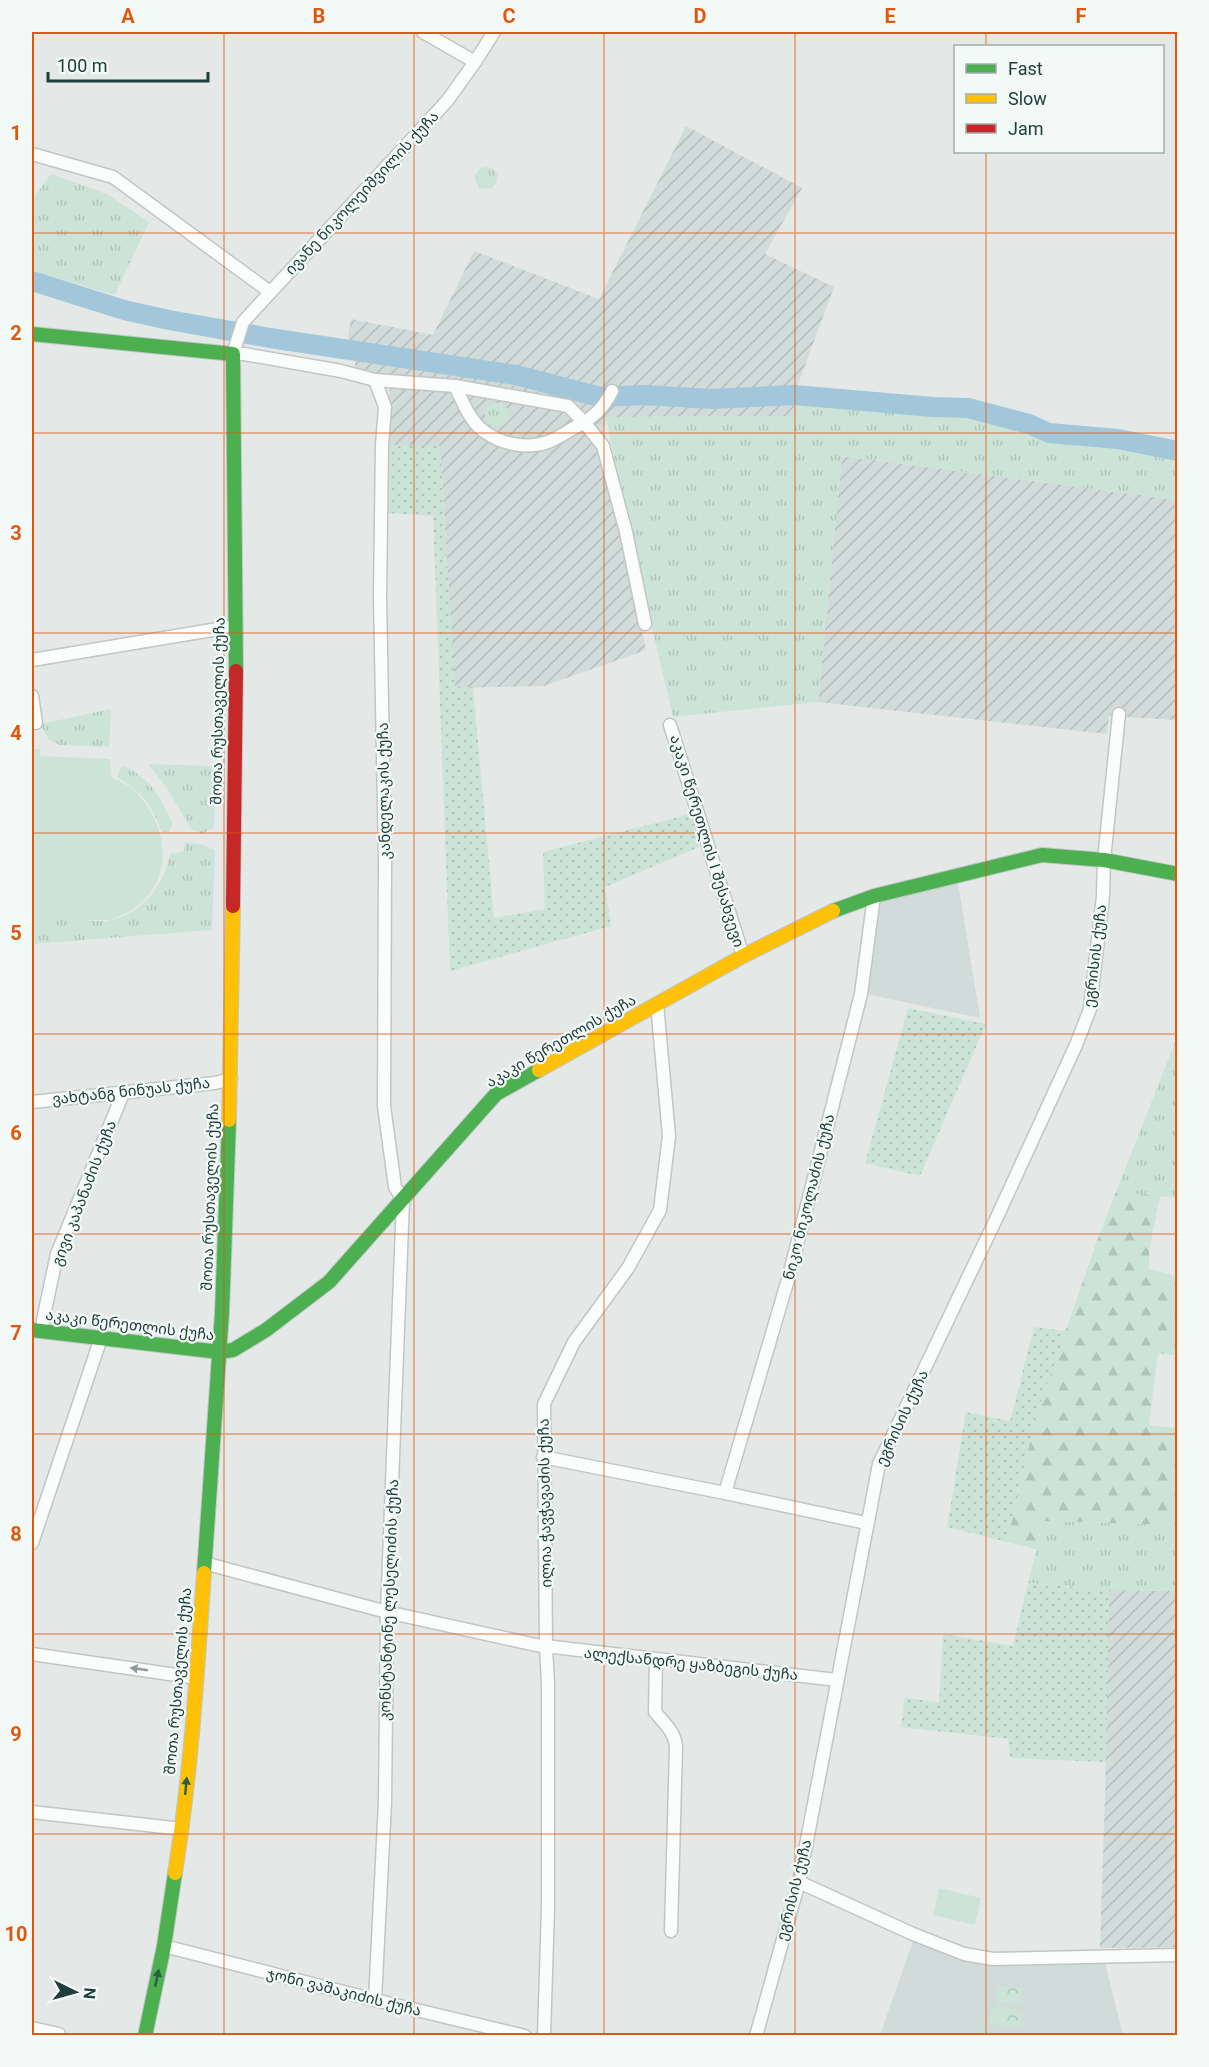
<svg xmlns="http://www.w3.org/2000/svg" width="1209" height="2067" viewBox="0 0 1209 2067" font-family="Roboto,'Noto Sans Georgian',sans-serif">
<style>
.built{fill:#d1dbd9}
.industrial{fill:url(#industrial-furrows)}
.grass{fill:url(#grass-tufts)}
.forest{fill:url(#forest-firs)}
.park{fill:url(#park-crowns)}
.garden{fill:url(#garden-dots)}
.pitch{fill:#cce4d8}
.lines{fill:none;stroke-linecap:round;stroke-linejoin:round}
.river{stroke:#a2c7da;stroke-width:20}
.street-casing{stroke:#c1c6c5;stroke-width:15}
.fast-casing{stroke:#bfc7c6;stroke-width:16}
.slow-casing{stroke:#bfc7c6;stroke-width:16}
.jam-casing{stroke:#bfc7c6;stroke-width:16}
.street{stroke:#fbfcfc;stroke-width:12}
.fast{stroke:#4caf50;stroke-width:14}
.slow{stroke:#ffc107;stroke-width:14}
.jam{stroke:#c62828;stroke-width:14}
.oneway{fill:#8e9d9c}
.oneway2{fill:#2d6042}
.grid{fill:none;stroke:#de580e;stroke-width:1.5;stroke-opacity:0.55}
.labels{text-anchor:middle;stroke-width:4.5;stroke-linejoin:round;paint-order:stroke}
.street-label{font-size:15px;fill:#203e3c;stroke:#f2f9f6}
.neatline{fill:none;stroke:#de580e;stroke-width:2}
.grid-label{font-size:20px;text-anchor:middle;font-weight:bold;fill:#de580e}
</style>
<defs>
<pattern id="industrial-furrows" width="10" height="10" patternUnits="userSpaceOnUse" patternTransform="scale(1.5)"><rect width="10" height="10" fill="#d1dbd9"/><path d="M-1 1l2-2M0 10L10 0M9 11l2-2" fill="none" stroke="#b3bdbb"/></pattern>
<pattern id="grass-tufts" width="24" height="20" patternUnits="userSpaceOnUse" patternTransform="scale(1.5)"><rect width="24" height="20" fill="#cce4d8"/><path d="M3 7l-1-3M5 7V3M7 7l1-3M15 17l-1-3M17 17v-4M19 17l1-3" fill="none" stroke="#afc5ba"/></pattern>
<pattern id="forest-firs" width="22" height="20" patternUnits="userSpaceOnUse" patternTransform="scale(1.5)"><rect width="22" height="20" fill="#cce4d8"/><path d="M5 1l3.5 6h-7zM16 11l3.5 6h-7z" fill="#afc5ba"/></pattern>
<pattern id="park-crowns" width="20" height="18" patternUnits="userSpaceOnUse" patternTransform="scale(1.5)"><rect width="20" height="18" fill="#cce4d8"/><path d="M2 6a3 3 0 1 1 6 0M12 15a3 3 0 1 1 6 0" fill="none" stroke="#afc5ba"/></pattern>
<pattern id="garden-dots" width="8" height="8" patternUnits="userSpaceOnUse" patternTransform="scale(1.5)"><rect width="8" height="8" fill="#cce4d8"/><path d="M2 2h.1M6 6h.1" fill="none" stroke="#afc5ba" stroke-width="1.8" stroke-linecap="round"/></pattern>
</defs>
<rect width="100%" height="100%" fill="#e4e9e8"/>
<!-- built -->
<g class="built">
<path d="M 958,882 L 980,1018 L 866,994 L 877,903 Z"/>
<path d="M 913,1941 L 986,1965 L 1105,1963 L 1123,2035 L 880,2035 Z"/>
</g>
<!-- industrial -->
<g class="industrial">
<path d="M 686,126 L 802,188 L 765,254 L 834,287 L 794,395 L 797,416 L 606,417 L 600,449 L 625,553 L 646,650 L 544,686 L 455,688 L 440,447 L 388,445 L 390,376 L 355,369 L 355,359 L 345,357 L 351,319 L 433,335 L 474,251 L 599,299 Z"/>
<path d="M 842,456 L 1177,500 L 1177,720 L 1109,716 L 1107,734 L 818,702 Z"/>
<path d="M 1109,1590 L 1177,1591 L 1177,1947 L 1100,1948 L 1105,1795 Z"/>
</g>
<!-- grass -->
<g class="grass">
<circle cx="486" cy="178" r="11"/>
<path d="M 51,174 L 105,193 L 149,222 L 115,295 L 32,271 L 32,200 Z"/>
<path d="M 794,395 L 933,407 L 968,408 L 1029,424 L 1049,433 L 1118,439 L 1177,451 L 1177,500 L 842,456 L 818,702 L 673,717 L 619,486 L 606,417 L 797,416 Z"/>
<circle cx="497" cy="415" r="12"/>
<path d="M 111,709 L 109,747 L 60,745 L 49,740 L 40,724 Z"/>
<path d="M 148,764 L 216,766 L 214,827 L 202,834 L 191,829 L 167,788 Z"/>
<path d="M 124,766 C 150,778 161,797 172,822 L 172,827 L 168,832 L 162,832 C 150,803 144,794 117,777 L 121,767 Z"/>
<path d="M 185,842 L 204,845 L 215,850 L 212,930 L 32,944 L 32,919 C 47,919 63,918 78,919 C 88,920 102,923 111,920 C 143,913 164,885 170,854 L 184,851 Z"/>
<path d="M 1177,1037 L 1177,1198 L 1116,1192 Z"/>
<path d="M 1043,1521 L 1177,1525 L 1177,1591 L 1109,1590 L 1028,1583 Z"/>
</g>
<!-- forest -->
<path class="forest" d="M 1116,1192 L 1160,1196 L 1149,1251 L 1149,1269 L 1177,1276 L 1178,1356 L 1158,1353 L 1149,1425 L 1177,1428 L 1177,1525 L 1043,1521 L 1036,1549 L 1007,1542 L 1036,1415 L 1097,1241 Z"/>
<!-- park -->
<g class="park">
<path d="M 998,1986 L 1022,1988 L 1021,2003 L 996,2001 Z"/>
<path d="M 991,2006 L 1023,2011 L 1021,2028 L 989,2024 Z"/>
</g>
<!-- garden -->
<g class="garden">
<path d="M 388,445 L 440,446 L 455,687 L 473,687 L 494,918 L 545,909 L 543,852 L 690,814 L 699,847 L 605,887 L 611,926 L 450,971 L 433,516 L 386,513 Z"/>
<path d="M 908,1008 L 986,1024 L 920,1176 L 865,1163 Z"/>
<path d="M 1034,1327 L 1066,1331 L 1036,1415 L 1007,1542 L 947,1527 L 966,1412 L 1010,1421 Z"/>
<path d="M 1028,1583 L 1109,1590 L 1106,1762 L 1010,1758 L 1008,1739 L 901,1727 L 905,1697 L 939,1703 L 943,1634 L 1013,1646 Z"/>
</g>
<!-- pitch -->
<g class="pitch">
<path d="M 32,749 L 40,749 L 40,756 L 110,759 L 111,777 C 119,781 129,785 135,791 C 177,834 173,900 110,920 L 32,919 Z"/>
<path d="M 939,1888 L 981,1898 L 975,1925 L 933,1915 Z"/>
</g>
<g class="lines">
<!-- river -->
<path class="river" d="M 32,281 L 124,310 L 169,320 L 270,338 L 516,375 L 600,397 L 644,395 L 712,399 L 794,395 L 933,407 L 968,408 L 1029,424 L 1049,433 L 1118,439 L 1178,451"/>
<!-- street casing -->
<g class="street-casing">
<g id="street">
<path d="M 423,32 L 475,62"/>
<path d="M 494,32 L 475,62 L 447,101 L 243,322 L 233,354 L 244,354 L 341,371 L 375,380 L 455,386 L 568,406 L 584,422 L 603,446 L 626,532 L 645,624"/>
<path d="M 32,154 L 113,177 L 270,292"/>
<path d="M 375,380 L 385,407 L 382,445 L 380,596 L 385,863 L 384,1106 L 395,1187 L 403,1200 L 387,1612 L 385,1802 L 375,2000"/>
<path d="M 455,386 C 463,402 470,422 485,432 C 503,445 528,449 548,442 C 556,439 565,433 572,429 C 591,419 603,410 612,391"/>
<path d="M 32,660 L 236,626"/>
<path d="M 32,696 L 36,723"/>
<path d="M 670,725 L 743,956"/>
<path d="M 32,1102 L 215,1083 L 231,1079"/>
<path d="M 42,1331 L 43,1320 L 57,1254 L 124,1091"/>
<path d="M 543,1457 L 725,1493 L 866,1523"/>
<path d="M 725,1493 L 789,1276 L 861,994 L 874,896"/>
<path d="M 32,1543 L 101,1338"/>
<path d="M 204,1563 L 387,1612 L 536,1645 L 837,1680"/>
<path d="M 32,1654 L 197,1678"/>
<path d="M 656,1660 L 655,1712 C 665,1724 675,1732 676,1747 L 671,1931"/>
<path d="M 32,1812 L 182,1829"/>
<path d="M 799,1882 L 913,1934 L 964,1954 L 993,1959 L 1178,1955"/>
<path d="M 164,1946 L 375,2000 L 525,2036"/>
<path d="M 32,2028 L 59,2034"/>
<path d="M 544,2036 L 548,1908 L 548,1684 L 546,1646 L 544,1404 L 574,1342 L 628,1268 L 660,1210 L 669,1136 L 657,1004"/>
<path d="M 756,2036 L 799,1882 L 879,1464 L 997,1217 L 1076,1045 L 1090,1009 L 1103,896 L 1104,860 L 1119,714"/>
</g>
</g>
<!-- fast casing -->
<g class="fast-casing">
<g id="fast">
<path d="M 32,334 L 233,354 L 236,671"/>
<path d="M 833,911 L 874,896 L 1042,855 L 1104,860 L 1178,874"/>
<path d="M 32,1330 L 219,1352 L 233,1350 L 266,1330 L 329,1282 L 496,1094 L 539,1070"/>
<path d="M 204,1573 L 222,1313 L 229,1120"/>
<path d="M 145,2036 L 164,1946 L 175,1873"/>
</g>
</g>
<!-- slow casing -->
<g class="slow-casing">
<g id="slow">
<path d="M 539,1070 L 743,956 L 833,911"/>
<path d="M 229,1120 L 233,906"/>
<path d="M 175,1873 C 191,1774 197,1673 204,1573"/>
</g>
</g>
<!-- jam casing -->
<g class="jam-casing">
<path id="jam" d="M 233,906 L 236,671"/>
</g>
<!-- street -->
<use href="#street" class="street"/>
<!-- fast -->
<use href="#fast" class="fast"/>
<!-- slow -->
<use href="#slow" class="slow"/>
<!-- jam -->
<use href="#jam" class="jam"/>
</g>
<!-- one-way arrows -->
<defs><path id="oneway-solid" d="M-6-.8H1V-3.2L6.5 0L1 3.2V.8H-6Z" transform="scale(1.5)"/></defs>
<use class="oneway" href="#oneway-solid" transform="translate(139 1669) rotate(-172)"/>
<g class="oneway2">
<use href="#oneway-solid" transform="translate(186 1786) rotate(-85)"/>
<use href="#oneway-solid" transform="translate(157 1978) rotate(-78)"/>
</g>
<!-- grid -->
<path class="grid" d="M 224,32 L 224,2036M 414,32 L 414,2036M 604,32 L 604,2036M 795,32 L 795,2036M 986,32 L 986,46M 986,152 L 986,2036M 32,233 L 1178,233M 32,433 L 1178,433M 32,633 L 1178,633M 32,833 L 1178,833M 32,1034 L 1178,1034M 32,1234 L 1178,1234M 32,1434 L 1178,1434M 32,1634 L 1178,1634M 32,1834 L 1178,1834"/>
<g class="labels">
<!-- street labels -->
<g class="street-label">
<text transform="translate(362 193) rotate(-47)" y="5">ივანე ნიკოლეიშვილის ქუჩა</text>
<text transform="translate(218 711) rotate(-89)" y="5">შოთა რუსთაველის ქუჩა</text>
<text transform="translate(384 791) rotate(-91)" y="5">კანდელაკის ქუჩა</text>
<text transform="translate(707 841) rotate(73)" y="5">აკაკი წერეთლის I შესახვევი</text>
<text transform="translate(1095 956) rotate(-83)" y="5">ეგრისის ქუჩა</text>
<text transform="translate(561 1041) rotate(-30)" y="5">აკაკი წერეთლის ქუჩა</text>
<text transform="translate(131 1091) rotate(-6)" y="5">ვახტანგ ნინუას ქუჩა</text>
<text transform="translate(84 1193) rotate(-69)" y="5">გივი კაპანაძის ქუჩა</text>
<text transform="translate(210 1197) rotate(-88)" y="5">შოთა რუსთაველის ქუჩა</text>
<text transform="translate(809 1197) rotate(-76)" y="5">ნიკო ნიკოლაძის ქუჩა</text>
<text transform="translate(130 1325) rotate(7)" y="5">აკაკი წერეთლის ქუჩა</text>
<text transform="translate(902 1418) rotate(-65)" y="5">ეგრისის ქუჩა</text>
<text transform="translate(545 1503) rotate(-91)" y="5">ილია ჭავჭავაძის ქუჩა</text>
<text transform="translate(389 1600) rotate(-88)" y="5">კონსტანტინე ლესელიძის ქუჩა</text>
<text transform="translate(691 1664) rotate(6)" y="5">ალექსანდრე ყაზბეგის ქუჩა</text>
<text transform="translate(178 1681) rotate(-85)" y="5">შოთა რუსთაველის ქუჩა</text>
<text transform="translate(794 1890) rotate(-76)" y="5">ეგრისის ქუჩა</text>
<text transform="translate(344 1992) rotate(14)" y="5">ჯონი ვაშაკიძის ქუჩა</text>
</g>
</g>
<!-- border -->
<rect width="1209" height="2067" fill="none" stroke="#f2f9f6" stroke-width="66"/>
<!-- legend -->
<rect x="954" y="45" width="210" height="108" fill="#f2f9f6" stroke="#9eaeac" stroke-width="1.5"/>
<rect x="966" y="64" width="30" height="9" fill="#4caf50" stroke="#9eaeac" stroke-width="1.5"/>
<text x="1008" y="75" font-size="18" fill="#203e3c">Fast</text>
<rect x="966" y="94" width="30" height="9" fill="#ffc107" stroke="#9eaeac" stroke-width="1.5"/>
<text x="1008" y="105" font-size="18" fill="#203e3c">Slow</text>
<rect x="966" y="124" width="30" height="9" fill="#c62828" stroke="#9eaeac" stroke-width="1.5"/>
<text x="1008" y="135" font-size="18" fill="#203e3c">Jam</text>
<!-- north arrow -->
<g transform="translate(75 1992) rotate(95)" stroke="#f2f9f6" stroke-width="4.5" paint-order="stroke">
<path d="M0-4.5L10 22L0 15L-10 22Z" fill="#203e3c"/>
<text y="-9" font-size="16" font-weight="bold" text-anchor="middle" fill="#203e3c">N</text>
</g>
<!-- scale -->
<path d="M48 72v9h160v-9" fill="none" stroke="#203e3c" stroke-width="3"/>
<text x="57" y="72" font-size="18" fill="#203e3c" stroke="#f2f9f6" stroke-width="4.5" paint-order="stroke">100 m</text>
<rect x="33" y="33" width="1143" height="2001" class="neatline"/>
<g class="grid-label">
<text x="128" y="23">A</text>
<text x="319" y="23">B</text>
<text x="509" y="23">C</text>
<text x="700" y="23">D</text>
<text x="890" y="23">E</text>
<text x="1081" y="23">F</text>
<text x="16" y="140">1</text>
<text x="16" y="340">2</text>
<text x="16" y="540">3</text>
<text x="16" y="740">4</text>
<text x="16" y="940">5</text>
<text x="16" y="1140">6</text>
<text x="16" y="1340">7</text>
<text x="16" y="1541">8</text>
<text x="16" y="1741">9</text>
<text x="16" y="1941">10</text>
</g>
</svg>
